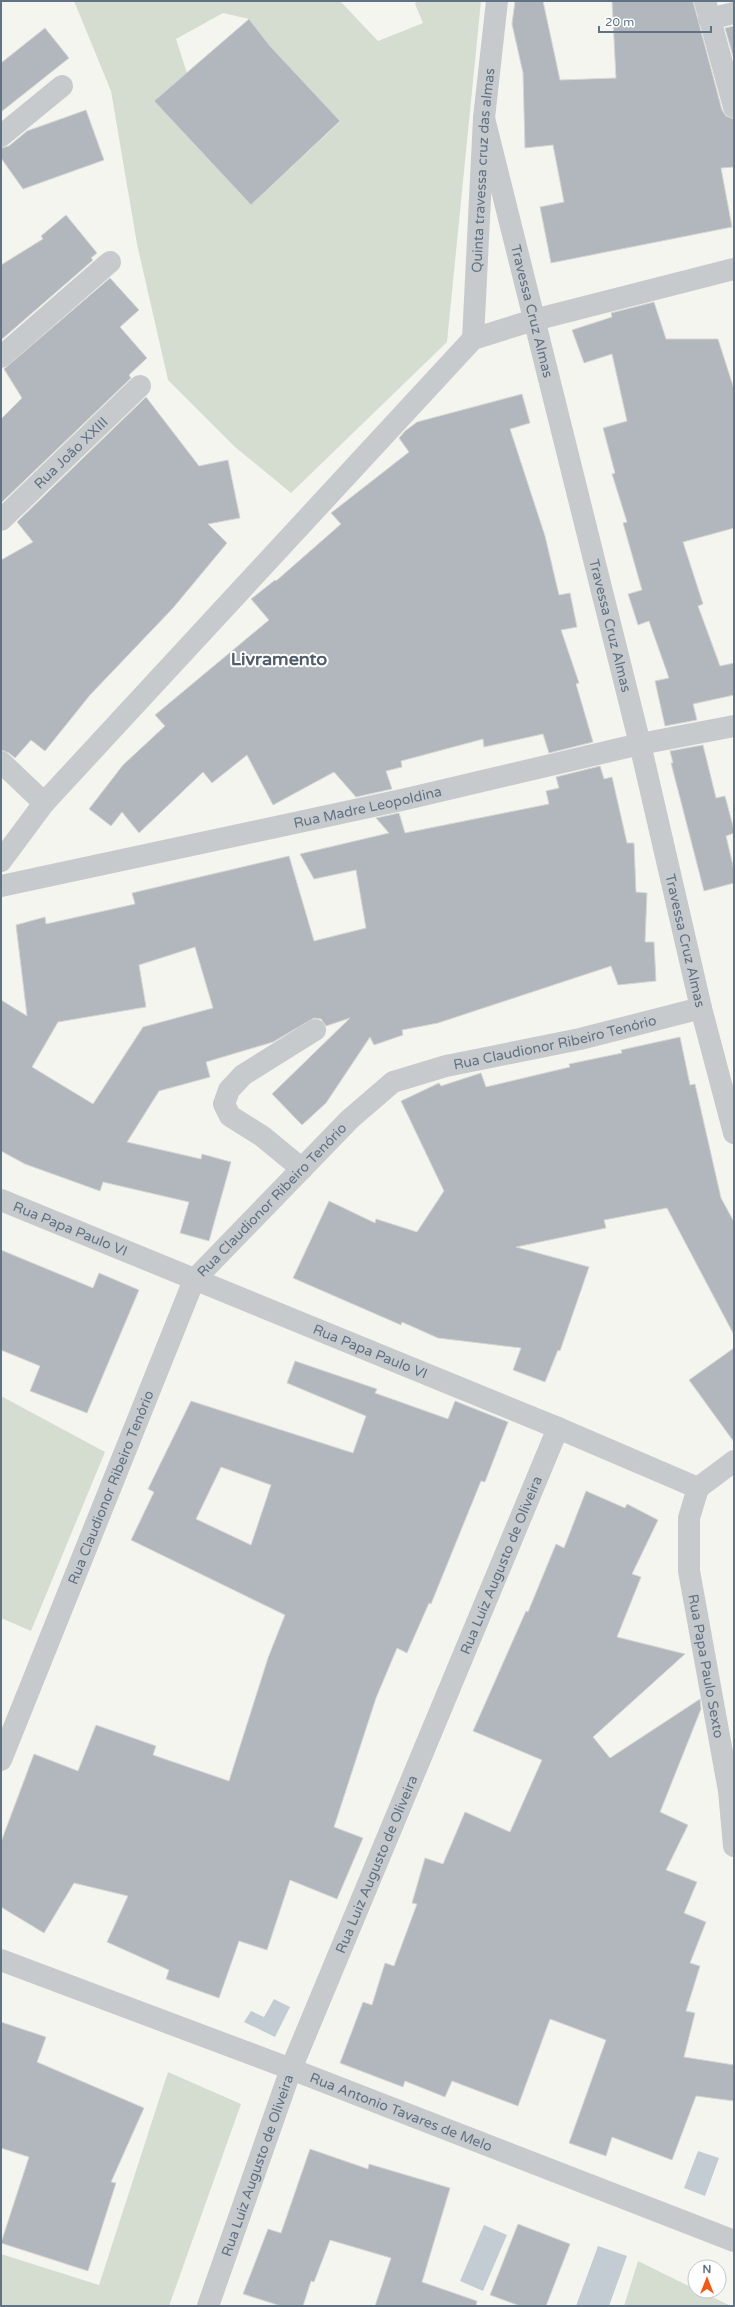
<svg xmlns="http://www.w3.org/2000/svg" width="735" height="2307" viewBox="0 0 735 2307" font-family="'Varela Round',sans-serif">
<style>
.green{fill:#d5ddd1;fill-rule:evenodd}
.water{fill:#c3ccd2}
.building{fill:#b1b7bd;stroke:#d6d6d3;fill-rule:evenodd}
.lines{fill:none;stroke-linecap:round;stroke-linejoin:round}
.minor{stroke:#c7cacd;stroke-width:22}
.labels{text-anchor:middle;stroke-width:4;stroke-linejoin:round;paint-order:stroke}
.street-label{font-size:14px;fill:#617284;stroke:#fff}
.district-label{font-size:18px;font-weight:bold;fill:#505c68;stroke:#fff}
</style>
<rect width="100%" height="100%" fill="#f5f5f0"/>
<!-- green -->
<g class="green">
<path d="M 74,1 L 340,1 L 378,41 L 423,23 L 415,4 L 417,1 L 481,1 L 447,342 L 291,493 L 235,447 L 168,380 L 137,244 L 111,91 ZM 223,13 L 249,19 L 270,46 L 340,122 L 251,205 L 154,101 L 187,73 L 176,39 Z"/>
<path d="M 1,1396 L 105,1452 L 31,1631 L 1,1618 Z"/>
<path d="M 168,2072 L 241,2104 L 169,2306 L 1,2306 L 1,2254 L 99,2285 Z"/>
<path d="M 638,2261 L 695,2289 L 695,2291 L 700,2291 L 731,2306 L 624,2306 Z"/>
</g>
<!-- water -->
<g class="water">
<path d="M 274,1999 L 290,2007 L 275,2037 L 244,2022 L 251,2011 L 264,2017 Z"/>
<path d="M 698,2151 L 719,2158 L 705,2196 L 684,2188 Z"/>
<path d="M 484,2225 L 507,2235 L 483,2291 L 460,2281 Z"/>
<path d="M 598,2246 L 627,2256 L 609,2306 L 576,2306 Z"/>
</g>
<!-- building -->
<g class="building">
<path d="M 515,1 L 543,1 L 560,80 L 616,78 L 612,1 L 693,1 L 722,110 L 726,116 L 734,119 L 734,167 L 721,168 L 732,227 L 551,263 L 540,207 L 564,202 L 553,145 L 525,148 L 523,73 L 512,24 Z"/>
<path d="M 249,19 L 270,46 L 340,121 L 251,205 L 154,101 Z"/>
<path d="M 734,26 L 734,60 L 725,28 Z"/>
<path d="M 45,28 L 69,58 L 1,112 L 1,63 Z"/>
<path d="M 86,110 L 104,160 L 23,189 L 1,158 L 1,148 L 9,146 L 27,131 Z"/>
<path d="M 66,215 L 97,253 L 91,258 L 93,260 L 1,340 L 1,265 L 43,239 L 41,236 Z"/>
<path d="M 110,278 L 139,310 L 120,327 L 147,358 L 129,375 L 131,378 L 1,503 L 1,419 L 22,398 L 4,369 Z"/>
<path d="M 654,302 L 666,339 L 718,339 L 734,389 L 734,528 L 683,542 L 703,604 L 698,606 L 720,666 L 734,663 L 734,695 L 693,704 L 697,720 L 665,726 L 655,681 L 669,678 L 649,621 L 638,625 L 628,594 L 642,590 L 623,523 L 627,522 L 612,474 L 615,473 L 603,428 L 627,421 L 612,354 L 584,363 L 572,330 L 612,317 L 611,313 Z"/>
<path d="M 522,394 L 530,423 L 510,429 L 545,536 L 559,595 L 570,593 L 577,627 L 561,630 L 579,683 L 576,684 L 593,742 L 549,753 L 543,734 L 484,747 L 483,739 L 401,761 L 402,767 L 386,771 L 392,789 L 356,797 L 334,772 L 273,805 L 247,755 L 212,783 L 203,772 L 139,833 L 122,812 L 111,826 L 89,809 L 123,765 L 165,726 L 155,715 L 269,620 L 251,599 L 275,580 L 276,581 L 341,524 L 331,513 L 409,452 L 399,438 L 405,431 L 417,422 Z"/>
<path d="M 146,397 L 199,466 L 228,460 L 240,518 L 208,524 L 227,543 L 173,608 L 90,695 L 45,751 L 31,740 L 15,758 L 9,753 L 1,750 L 1,560 L 33,542 L 17,522 Z"/>
<path d="M 703,745 L 716,798 L 725,796 L 734,830 L 734,833 L 726,836 L 734,870 L 734,883 L 704,891 L 671,763 L 673,763 L 670,751 Z"/>
<path d="M 600,766 L 604,779 L 612,777 L 627,843 L 634,843 L 636,892 L 647,893 L 645,942 L 654,942 L 656,981 L 618,985 L 611,966 L 438,1023 L 402,1030 L 403,1035 L 374,1045 L 370,1037 L 326,1103 L 302,1125 L 272,1094 L 350,1018 L 326,1026 L 321,1019 L 314,1018 L 273,1042 L 206,1062 L 210,1077 L 159,1091 L 127,1142 L 201,1159 L 202,1154 L 231,1162 L 209,1241 L 180,1233 L 189,1202 L 103,1182 L 100,1191 L 25,1164 L 1,1151 L 1,1000 L 27,1016 L 16,925 L 45,917 L 46,924 L 135,904 L 132,893 L 289,856 L 314,941 L 366,928 L 356,870 L 314,879 L 300,854 L 389,833 L 376,818 L 399,813 L 405,833 L 549,804 L 546,791 L 559,788 L 556,777 ZM 195,947 L 213,1008 L 143,1027 L 93,1104 L 32,1067 L 58,1022 L 146,1007 L 139,965 Z"/>
<path d="M 680,1037 L 690,1085 L 695,1084 L 721,1198 L 734,1222 L 734,1335 L 667,1208 L 604,1220 L 606,1228 L 516,1247 L 589,1267 L 560,1351 L 558,1350 L 545,1382 L 513,1370 L 521,1348 L 438,1338 L 402,1322 L 401,1325 L 293,1278 L 329,1201 L 375,1223 L 376,1219 L 417,1232 L 444,1191 L 401,1101 L 439,1083 L 441,1086 L 481,1073 L 486,1087 L 570,1067 L 569,1064 L 622,1053 L 621,1050 Z"/>
<path d="M 1,1250 L 93,1288 L 99,1273 L 139,1290 L 87,1413 L 30,1391 L 40,1366 L 1,1350 Z"/>
<path d="M 734,1348 L 734,1442 L 689,1380 Z"/>
<path d="M 295,1361 L 377,1389 L 375,1393 L 448,1419 L 455,1401 L 508,1422 L 485,1482 L 481,1481 L 431,1604 L 429,1603 L 407,1653 L 397,1648 L 376,1698 L 334,1827 L 363,1838 L 337,1899 L 290,1880 L 267,1950 L 239,1941 L 219,1998 L 166,1979 L 169,1970 L 107,1942 L 128,1896 L 74,1883 L 44,1933 L 1,1907 L 1,1842 L 34,1754 L 78,1771 L 96,1725 L 156,1746 L 153,1755 L 229,1781 L 268,1658 L 285,1615 L 131,1540 L 154,1492 L 148,1489 L 191,1401 L 353,1453 L 366,1416 L 287,1383 ZM 221,1467 L 271,1485 L 251,1545 L 196,1519 Z"/>
<path d="M 586,1491 L 625,1508 L 627,1504 L 658,1520 L 632,1574 L 641,1577 L 617,1637 L 685,1654 L 593,1737 L 610,1758 L 700,1699 L 701,1709 L 660,1812 L 688,1825 L 666,1870 L 697,1882 L 684,1913 L 706,1922 L 690,1963 L 700,1966 L 686,2011 L 695,2013 L 684,2057 L 734,2065 L 734,2101 L 696,2096 L 672,2160 L 612,2137 L 606,2156 L 569,2143 L 606,2040 L 550,2019 L 518,2106 L 452,2081 L 445,2097 L 405,2081 L 403,2087 L 340,2063 L 363,2002 L 372,2005 L 385,1963 L 394,1966 L 417,1904 L 412,1903 L 425,1858 L 443,1864 L 465,1812 L 510,1832 L 542,1760 L 473,1731 L 526,1611 L 528,1612 L 556,1544 L 564,1548 Z"/>
<path d="M 1,2022 L 46,2037 L 37,2062 L 144,2108 L 111,2182 L 116,2183 L 88,2271 L 1,2243 L 29,2157 L 1,2148 Z"/>
<path d="M 310,2149 L 368,2169 L 369,2164 L 450,2188 L 422,2282 L 477,2301 L 476,2306 L 375,2306 L 391,2258 L 330,2240 L 314,2282 L 311,2281 L 303,2306 L 281,2306 L 243,2294 L 268,2229 L 281,2233 Z"/>
<path d="M 518,2224 L 570,2244 L 546,2306 L 520,2306 L 490,2295 Z"/>
</g>
<g class="lines">
<!-- minor -->
<g class="minor">
<path d="M 705,1 L 734,107"/>
<path d="M 709,19 L 734,13"/>
<path id="s1" d="M 484,118 L 640,744 L 701,1008 L 734,1133"/>
<path d="M 1,136 L 62,86"/>
<path id="s2" d="M 473,339 L 484,118 L 497,1"/>
<path d="M 1,357 L 110,262"/>
<path id="s3" d="M 1,520 L 140,386"/>
<path d="M 1,762 L 44,803"/>
<path d="M 1,861 L 44,803 L 473,339 L 534,320 L 734,269"/>
<path id="s4" d="M 1,886 L 406,799 L 640,744 L 734,726"/>
<path d="M 302,1169 L 262,1136 L 230,1116 L 224,1104 L 229,1090 L 243,1075 L 315,1030"/>
<path id="s5" d="M 1,1200 L 558,1428 L 698,1488 L 734,1461"/>
<path id="s6" d="M 698,1488 L 689,1518 L 689,1571 L 729,1791 L 734,1846"/>
<path id="s7" d="M 1,1760 L 194,1280 L 350,1119 L 393,1082 L 446,1066 L 580,1039 L 701,1008"/>
<path id="s8" d="M 1,1960 L 291,2069 L 734,2241"/>
<path id="s9" d="M 208,2306 L 291,2069 L 558,1428"/>
</g>
</g>
<g class="labels">
<!-- street labels -->
<g class="street-label">
<text dy="5" stroke="none"><textPath href="#s2" startOffset="169">Quinta travessa cruz das almas</textPath></text>
<text dy="5" stroke="none"><textPath href="#s1" startOffset="199">Travessa Cruz Almas</textPath></text>
<text dy="5" stroke="none"><textPath href="#s3" startOffset="97">Rua João XXIII</textPath></text>
<text dy="5" stroke="none"><textPath href="#s1" startOffset="523">Travessa Cruz Almas</textPath></text>
<text dy="5" stroke="none"><textPath href="#s4" startOffset="375">Rua Madre Leopoldina</textPath></text>
<text dy="5" stroke="none"><textPath href="#s1" startOffset="847">Travessa Cruz Almas</textPath></text>
<text dy="5" stroke="none"><textPath href="#s7" startOffset="965">Rua Claudionor Ribeiro Tenório</textPath></text>
<text dy="5" stroke="none"><textPath href="#s7" startOffset="629">Rua Claudionor Ribeiro Tenório</textPath></text>
<text dy="5" stroke="none"><textPath href="#s5" startOffset="75">Rua Papa Paulo VI</textPath></text>
<text dy="5" stroke="none"><textPath href="#s5" startOffset="399">Rua Papa Paulo VI</textPath></text>
<text dy="5" stroke="none"><textPath href="#s7" startOffset="294">Rua Claudionor Ribeiro Tenório</textPath></text>
<text dy="5" stroke="none"><textPath href="#s9" startOffset="797">Rua Luiz Augusto de Oliveira</textPath></text>
<text dy="5" stroke="none"><textPath href="#s6" startOffset="181">Rua Papa Paulo Sexto</textPath></text>
<text dy="5" stroke="none"><textPath href="#s9" startOffset="473">Rua Luiz Augusto de Oliveira</textPath></text>
<text dy="5" stroke="none"><textPath href="#s8" startOffset="428">Rua Antonio Tavares de Melo</textPath></text>
<text dy="5" stroke="none"><textPath href="#s9" startOffset="149">Rua Luiz Augusto de Oliveira</textPath></text>
</g>
<!-- district labels -->
<g class="district-label">
<text x="279" y="665">Livramento</text>
</g>
</g>
<!-- border -->
<rect width="735" height="2307" fill="none" stroke="#617284" stroke-width="4"/>
<!-- north arrow -->
<g transform="translate(707 2279)"><circle r="19" fill="#ffffff" stroke="#c0c7ce"/>
<path d="M0-3L7 15L0 10L-7 15Z" fill="#f05a16"/>
<text y="-6" font-size="11" font-weight="bold" text-anchor="middle" fill="#617284">N</text>
</g>
<!-- scale -->
<path d="M599 26v6h112v-6" fill="none" stroke="#617284" stroke-width="2"/>
<text x="605" y="26" font-size="12" fill="#617284" stroke="#ffffff" stroke-width="3" paint-order="stroke">20 m</text>
</svg>
